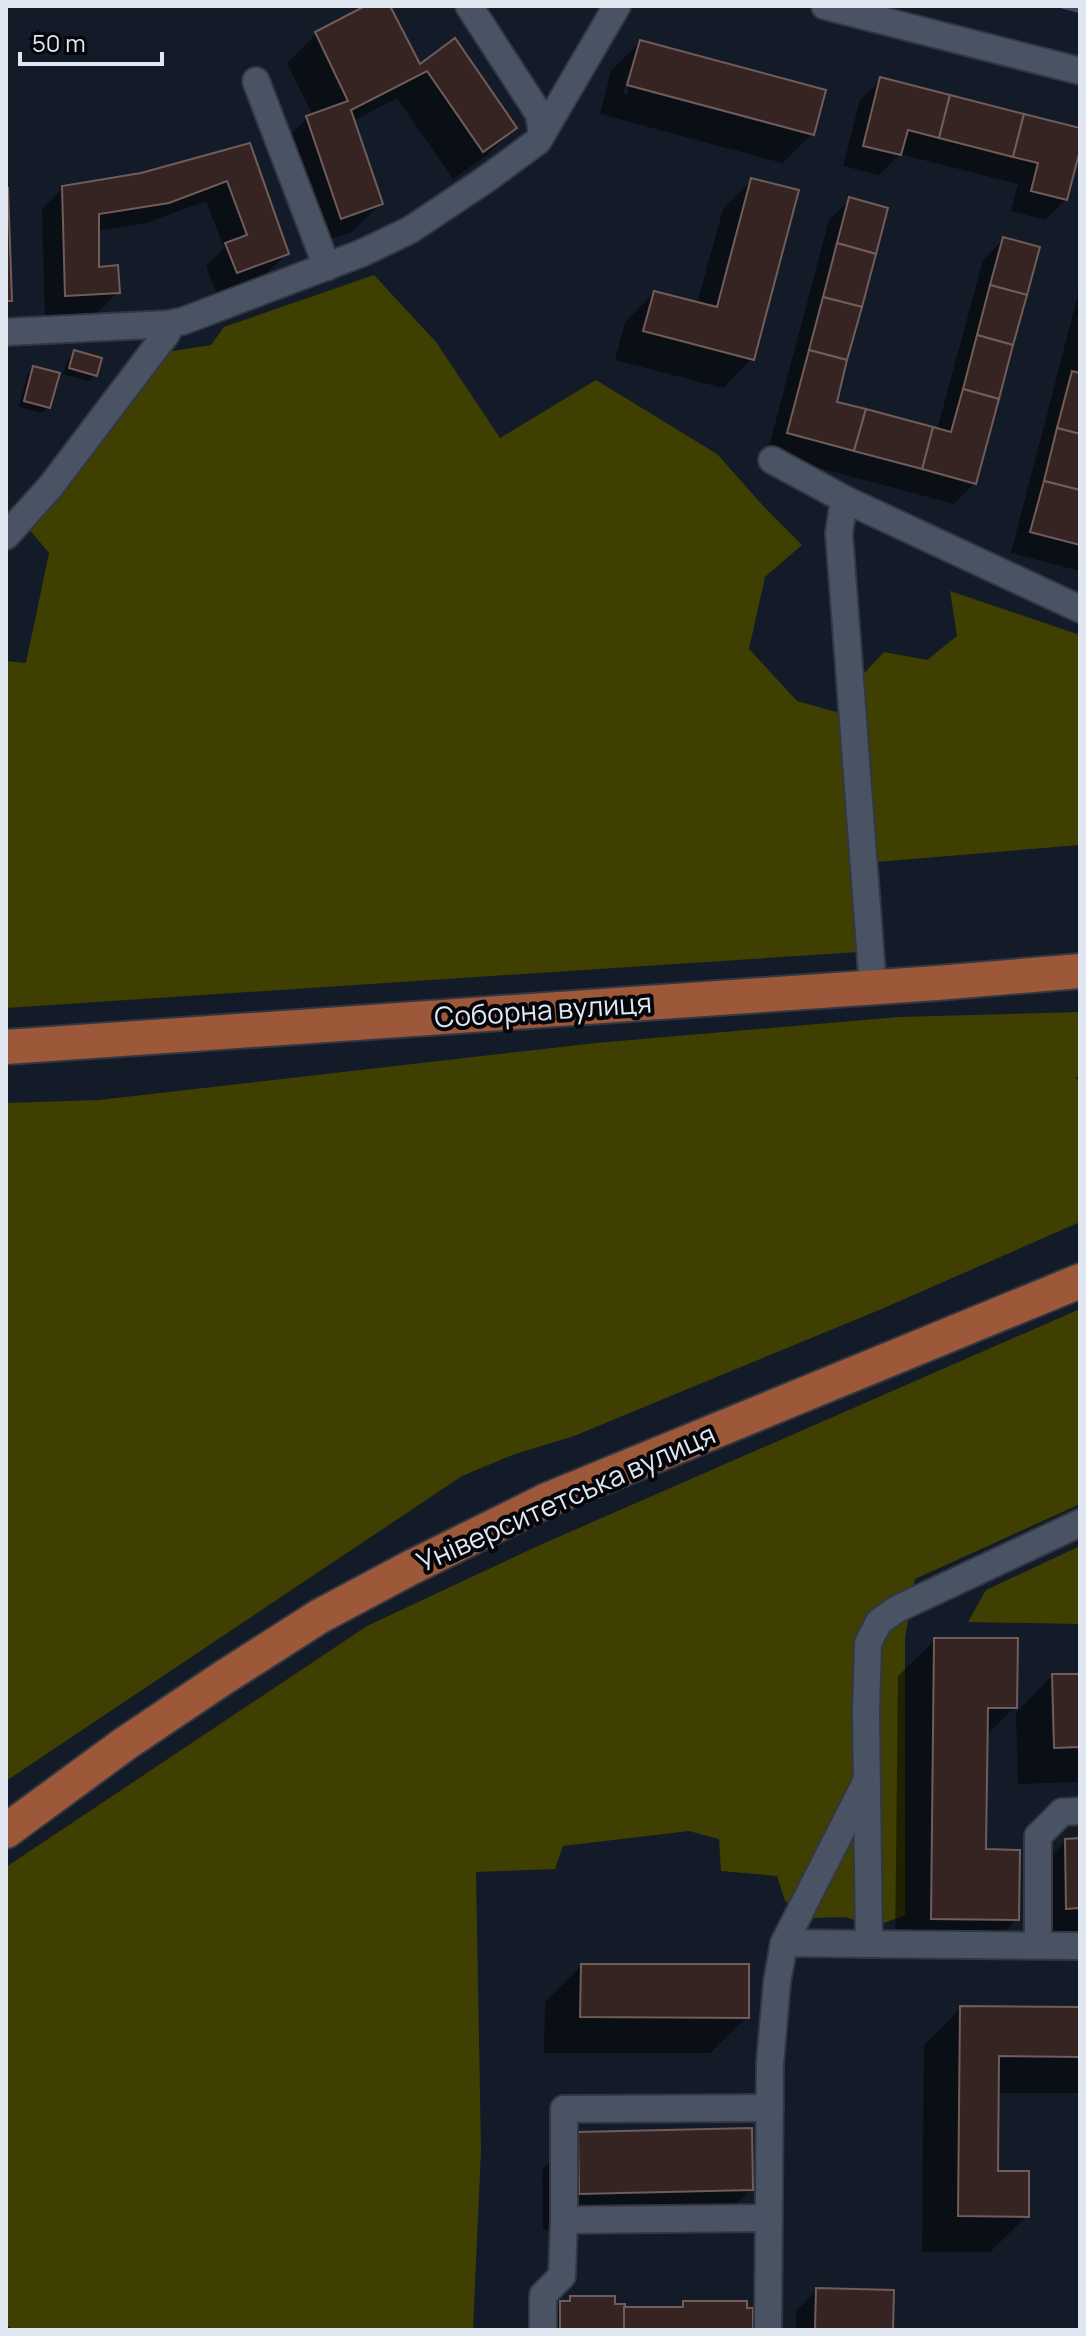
<svg xmlns="http://www.w3.org/2000/svg" width="1086" height="2336" viewBox="0 0 1086 2336" font-family="Manrope,sans-serif">
<style>
.green{fill:#3e3f00}
.shadow{fill:#0007;fill-rule:evenodd}
.lines{fill:none;stroke-linecap:round;stroke-linejoin:round}
.stream{stroke:#444567;stroke-width:6}
.building{fill:#362422;stroke:#715c59;stroke-width:2}
.minor-casing{stroke:#333741;stroke-width:30}
.major-casing{stroke:#333741;stroke-width:38}
.minor{stroke:#4a5363;stroke-width:26}
.major{stroke:#9c5838;stroke-width:34}
.labels{text-anchor:middle;stroke-width:8;stroke-linejoin:round;paint-order:stroke}
.street-label{font-size:28px;fill:#e1e7f0;stroke:#04060b}
</style>
<rect width="100%" height="100%" fill="#131b28"/>
<!-- green -->
<g class="green">
<path d="M 374,275 L 436,342 L 500,438 L 596,380 L 717,454 L 766,509 L 802,545 L 765,577 L 749,649 L 797,701 L 840,713 L 841,698 L 884,652 L 927,660 L 957,636 L 950,591 L 1080,635 L 1080,845 L 852,864 L 858,952 L 6,1008 L 6,661 L 26,663 L 49,553 L 27,527 L 167,352 L 211,345 L 224,327 Z"/>
<path d="M 1080,1012 L 1080,1074 L 1075,1079 L 1080,1079 L 1080,1222 L 884,1308 L 574,1436 L 515,1454 L 462,1476 L 6,1781 L 6,1103 L 99,1100 L 596,1043 L 899,1017 Z"/>
<path d="M 1080,1309 L 1080,1504 L 915,1579 L 905,1638 L 905,1915 L 876,1926 L 845,1917 L 814,1918 L 785,1901 L 777,1876 L 721,1871 L 719,1839 L 689,1831 L 563,1846 L 555,1869 L 476,1872 L 481,2150 L 473,2330 L 13,2330 L 6,2324 L 6,1867 L 367,1626 L 540,1545 Z"/>
<path d="M 1080,1546 L 1080,1624 L 968,1622 L 986,1590 Z"/>
</g>
<!-- shadow -->
<g class="shadow">
<path d="M 369,6 L 387,6 L 420,67 L 455,41 L 515,127 L 486,156 L 453,179 L 397,98 L 353,121 L 381,203 L 352,232 L 311,246 L 278,147 L 307,118 L 313,116 L 287,63 L 316,34 Z"/>
<path d="M 640,42 L 812,134 L 783,163 L 600,114 L 611,71 ZM 628,74 L 633,74 L 627,95 L 623,94 Z"/>
<path d="M 881,80 L 1080,130 L 1080,142 L 1066,199 L 1045,220 L 1011,211 L 1018,184 L 900,154 L 879,175 L 843,166 L 860,100 Z"/>
<path d="M 248,146 L 286,254 L 266,274 L 216,292 L 206,266 L 224,248 L 206,201 L 146,223 L 97,231 L 97,269 L 118,292 L 97,313 L 45,316 L 42,209 L 63,188 L 141,175 Z"/>
<path d="M 752,180 L 752,359 L 723,388 L 615,360 L 625,322 L 654,293 L 697,304 L 723,209 Z"/>
<path d="M 850,200 L 834,403 L 937,430 L 983,260 L 1004,239 L 975,483 L 954,504 L 767,454 L 829,220 Z"/>
<path d="M 1080,287 L 1080,571 L 1011,553 Z"/>
<path d="M 75,352 L 95,375 L 89,381 L 63,374 L 68,359 Z"/>
<path d="M 34,368 L 49,407 L 42,413 L 19,407 L 27,375 Z"/>
<path d="M 935,1640 L 1015,1707 L 985,1737 L 984,1851 L 1017,1919 L 981,1956 L 895,1955 L 898,1676 Z"/>
<path d="M 1052,1676 L 1080,1676 L 1080,1782 L 1018,1784 L 1016,1713 Z"/>
<path d="M 1080,1840 L 1080,1944 L 1030,1945 L 1029,1877 L 1066,1841 Z"/>
<path d="M 581,1966 L 747,2017 L 710,2053 L 544,2053 L 545,2002 Z"/>
<path d="M 961,2008 L 1080,2009 L 1080,2093 L 997,2093 L 996,2173 L 1027,2216 L 990,2252 L 922,2252 L 924,2045 Z"/>
<path d="M 579,2134 L 751,2189 L 714,2226 L 543,2230 L 542,2170 Z"/>
<path d="M 817,2290 L 891,2330 L 796,2330 L 796,2311 Z"/>
<path d="M 571,2298 L 623,2309 L 678,2309 L 684,2303 L 751,2330 L 534,2330 L 561,2303 L 566,2303 Z"/>
</g>
<g class="lines">
<!-- stream -->
<path class="stream" d="M 1064,6 L 1080,10"/>
</g>
<!-- building -->
<g class="building">
<path d="M 365,6 L 390,6 L 420,64 L 455,38 L 517,128 L 483,152 L 427,71 L 351,110 L 383,204 L 341,219 L 306,116 L 348,101 L 315,32 Z"/>
<path d="M 640,40 L 826,90 L 814,135 L 627,85 Z"/>
<path d="M 880,77 L 950,95 L 939,138 L 908,130 L 901,155 L 863,146 Z"/>
<path d="M 950,95 L 1024,114 L 1013,157 L 939,138 Z"/>
<path d="M 1024,114 L 1080,128 L 1080,150 L 1067,200 L 1031,191 L 1038,163 L 1013,157 Z"/>
<path d="M 250,143 L 289,254 L 237,273 L 225,243 L 247,235 L 227,181 L 169,203 L 99,214 L 99,267 L 118,265 L 120,293 L 65,296 L 62,186 L 141,173 Z"/>
<path d="M 751,178 L 799,190 L 754,360 L 643,331 L 654,291 L 717,307 Z"/>
<path d="M 6,188 L 8,188 L 12,301 L 6,301 Z"/>
<path d="M 849,197 L 888,208 L 876,254 L 837,243 Z"/>
<path d="M 1003,237 L 1040,247 L 1027,295 L 990,285 Z"/>
<path d="M 837,243 L 876,254 L 862,307 L 823,297 Z"/>
<path d="M 990,285 L 1027,295 L 1013,345 L 977,335 Z"/>
<path d="M 823,297 L 862,307 L 847,360 L 809,350 Z"/>
<path d="M 977,335 L 1013,345 L 999,399 L 963,389 Z"/>
<path d="M 74,350 L 102,358 L 97,376 L 69,368 Z"/>
<path d="M 809,350 L 847,360 L 837,402 L 866,409 L 854,451 L 787,433 Z"/>
<path d="M 33,366 L 60,373 L 50,408 L 24,401 Z"/>
<path d="M 1072,371 L 1080,373 L 1080,434 L 1057,428 Z"/>
<path d="M 963,389 L 999,399 L 976,484 L 922,469 L 933,427 L 951,432 Z"/>
<path d="M 866,409 L 933,427 L 922,469 L 854,451 Z"/>
<path d="M 1057,428 L 1080,434 L 1080,490 L 1044,481 Z"/>
<path d="M 1044,481 L 1080,490 L 1080,545 L 1030,532 Z"/>
<path d="M 934,1638 L 1018,1638 L 1017,1708 L 988,1708 L 986,1849 L 1020,1850 L 1019,1920 L 931,1919 Z"/>
<path d="M 1052,1674 L 1080,1674 L 1080,1747 L 1054,1748 Z"/>
<path d="M 1080,1838 L 1080,1908 L 1066,1909 L 1065,1839 Z"/>
<path d="M 581,1964 L 749,1964 L 749,2018 L 580,2017 Z"/>
<path d="M 960,2006 L 1080,2007 L 1080,2057 L 999,2056 L 998,2171 L 1029,2171 L 1029,2217 L 958,2216 Z"/>
<path d="M 752,2128 L 753,2190 L 579,2194 L 578,2132 Z"/>
<path d="M 816,2288 L 894,2290 L 893,2330 L 815,2330 Z"/>
<path d="M 570,2296 L 615,2296 L 615,2304 L 625,2304 L 625,2330 L 560,2330 L 560,2301 L 570,2301 Z"/>
<path d="M 683,2301 L 747,2301 L 747,2308 L 753,2308 L 753,2330 L 624,2330 L 624,2307 L 683,2307 Z"/>
</g>
<g class="lines">
<!-- minor casing -->
<g class="minor-casing">
<g id="minor">
<path d="M 469,6 L 539,114 L 542,134"/>
<path d="M 825,6 L 1080,71"/>
<path d="M 256,81 L 327,267"/>
<path d="M 6,332 L 169,324 L 183,321 L 362,253 L 410,230 L 485,180 L 538,141 L 617,6"/>
<path d="M 772,460 L 844,499 L 1080,609"/>
<path d="M 844,499 L 839,533 L 873,988"/>
<path d="M 6,536 L 51,486 L 167,333 L 169,324"/>
<path d="M 784,1943 L 866,1782"/>
<path d="M 869,1944 L 1080,1946"/>
<path d="M 1038,1945 L 1038,1836 L 1062,1812 L 1080,1811"/>
<path d="M 564,2220 L 564,2109 L 770,2108"/>
<path d="M 543,2330 L 543,2295 L 562,2276 L 564,2220 L 769,2218"/>
<path d="M 768,2330 L 770,2063 L 777,1982 L 784,1943 L 869,1944 L 866,1711 L 868,1643 L 879,1622 L 897,1609 L 1080,1523"/>
</g>
</g>
<!-- major casing -->
<g class="major-casing">
<g id="major">
<path d="M 6,1047 L 937,983 L 1080,971"/>
<path d="M 6,1831 L 126,1743 L 223,1678 L 320,1616 L 410,1568 L 547,1500 L 1080,1281"/>
</g>
</g>
<!-- minor -->
<use href="#minor" class="minor"/>
<!-- major -->
<use href="#major" class="major"/>
</g>
<g class="labels">
<!-- street labels -->
<g class="street-label">
<text transform="translate(543 1010) rotate(-4)" y="10">Соборна вулиця</text>
<text transform="translate(566 1498) rotate(-24)" y="10">Університетська вулиця</text>
</g>
</g>
<!-- border -->
<rect width="1086" height="2336" fill="none" stroke="#e1e7f0" stroke-width="16"/>
<!-- scale -->
<path d="M20 52v12h142v-12" fill="none" stroke="#e1e7f0" stroke-width="4"/>
<text x="32" y="52" font-size="24" fill="#e1e7f0" stroke="#04060b" stroke-width="6" paint-order="stroke">50 m</text>
</svg>
